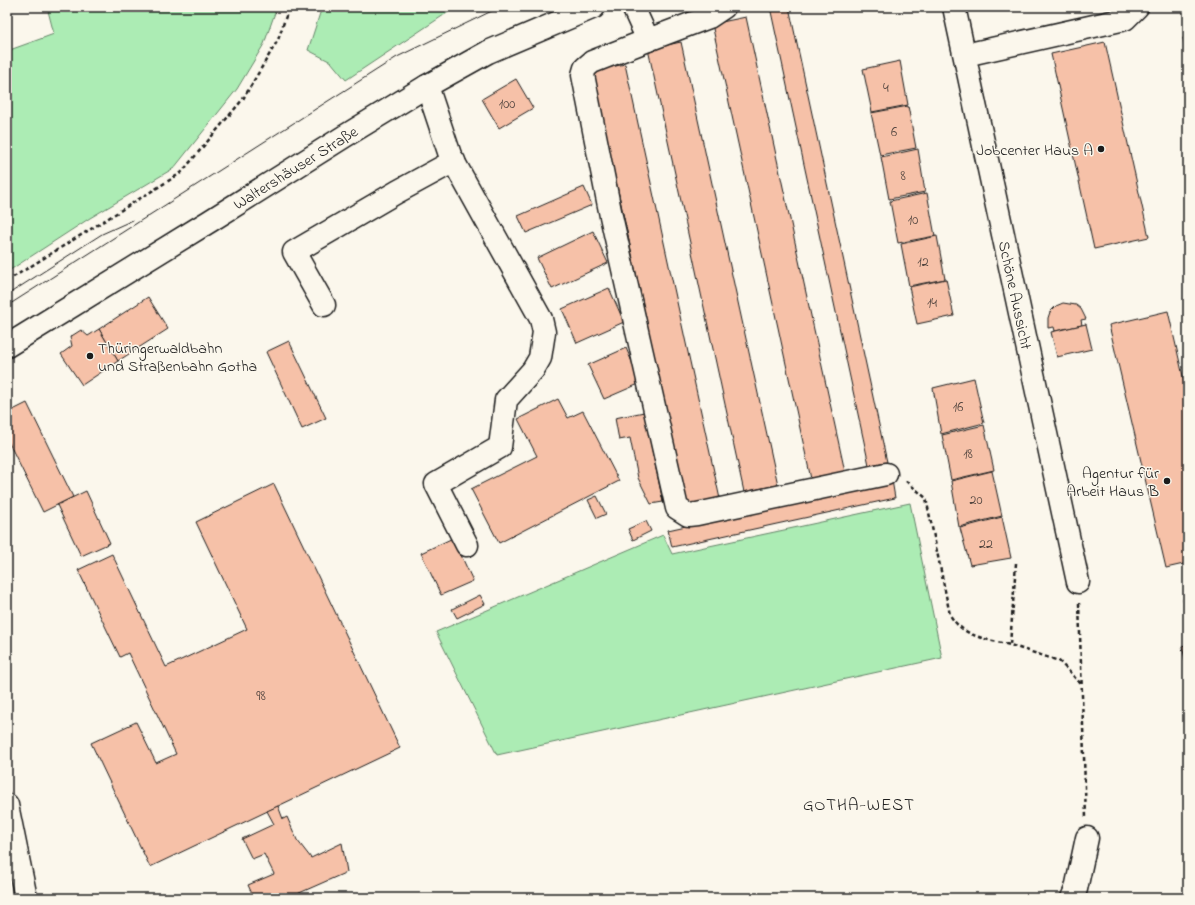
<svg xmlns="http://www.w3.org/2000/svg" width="1195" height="905" viewBox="0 0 1195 905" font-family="'Indie Flower',sans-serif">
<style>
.green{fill:#acecb4;stroke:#648468}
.building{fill:#f6c1a8;stroke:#1c1c1c}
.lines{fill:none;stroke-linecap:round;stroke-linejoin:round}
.minor-casing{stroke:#1c1c1c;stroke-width:25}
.major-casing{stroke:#1c1c1c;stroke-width:25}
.path{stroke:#1c1c1c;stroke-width:2.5;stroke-dasharray:4 3;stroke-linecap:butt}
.minor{stroke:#fbf7ec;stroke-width:22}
.major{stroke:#fbf7ec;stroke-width:22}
.tram{stroke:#1c1c1c;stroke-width:1}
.poi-dot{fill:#1c1c1c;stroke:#fbf7ec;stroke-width:1.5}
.labels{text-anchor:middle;stroke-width:3;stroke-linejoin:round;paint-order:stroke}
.number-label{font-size:14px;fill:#52453f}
.poi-label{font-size:16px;fill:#1c1c1c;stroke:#fbf7ec;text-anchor:end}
.street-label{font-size:16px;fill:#1c1c1c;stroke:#fbf7ec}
.neighbourhood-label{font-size:17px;letter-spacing:1px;fill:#1c1c1c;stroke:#fbf7ec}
</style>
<rect width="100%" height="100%" fill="#fbf7ec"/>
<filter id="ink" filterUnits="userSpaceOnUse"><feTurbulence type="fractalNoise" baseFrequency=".025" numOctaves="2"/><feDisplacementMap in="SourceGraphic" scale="8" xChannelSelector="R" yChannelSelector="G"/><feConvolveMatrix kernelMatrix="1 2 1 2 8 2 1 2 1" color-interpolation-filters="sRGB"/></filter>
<g filter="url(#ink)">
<!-- green -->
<g class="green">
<path d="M 47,7 L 277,7 L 264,44 L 237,89 L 174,168 L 90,218 L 7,272 L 7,51 L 54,34 Z"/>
<path d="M 322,7 L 456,7 L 346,80 L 331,62 L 308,50 Z"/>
<path d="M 910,503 L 942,658 L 497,755 L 436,632 L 663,535 L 672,554 Z"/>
</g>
<!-- building -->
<g class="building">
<path d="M 770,7 L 789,7 L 887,462 L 869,465 Z"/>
<path d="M 746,17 L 845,472 L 811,479 L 712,24 Z"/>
<path d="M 1188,37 L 1188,60 L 1183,38 Z"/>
<path d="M 681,42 L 778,485 L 744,492 L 648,49 Z"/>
<path d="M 1105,42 L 1149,237 L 1094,249 L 1051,54 Z"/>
<path d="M 900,61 L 908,105 L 872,112 L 863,69 Z"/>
<path d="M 625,64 L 720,499 L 687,507 L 592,71 Z"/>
<path d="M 516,79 L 533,108 L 499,128 L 482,99 Z"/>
<path d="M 908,106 L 916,148 L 880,155 L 871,113 Z"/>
<path d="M 918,149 L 925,192 L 889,199 L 881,157 Z"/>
<path d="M 584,187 L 592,205 L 526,233 L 518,216 Z"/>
<path d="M 927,193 L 935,236 L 898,243 L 890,201 Z"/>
<path d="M 593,231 L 608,263 L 552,289 L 537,258 Z"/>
<path d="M 937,236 L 945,279 L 909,286 L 901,244 Z"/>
<path d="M 946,279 L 954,316 L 917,324 L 909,287 Z"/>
<path d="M 609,288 L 624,322 L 577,343 L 562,309 Z"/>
<path d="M 148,297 L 168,329 L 118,361 L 99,329 Z"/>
<path d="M 1063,303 L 1076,305 L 1081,309 L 1086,319 L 1081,320 L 1082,325 L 1055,331 L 1054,327 L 1048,328 L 1048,318 L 1050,312 L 1056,306 Z"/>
<path d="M 1168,311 L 1188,398 L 1188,563 L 1166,568 L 1109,325 Z"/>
<path d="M 1086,324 L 1092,349 L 1057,357 L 1051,332 Z"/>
<path d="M 99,329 L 118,361 L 82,385 L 61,354 L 72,346 L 70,337 L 81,330 L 88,336 Z"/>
<path d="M 289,341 L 326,418 L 302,429 L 266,352 Z"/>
<path d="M 626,348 L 641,383 L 604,399 L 588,365 Z"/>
<path d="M 974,378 L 984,423 L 941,434 L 933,388 Z"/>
<path d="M 558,399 L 568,418 L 583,411 L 619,481 L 499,543 L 471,489 L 537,456 L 518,419 Z"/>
<path d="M 27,403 L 73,497 L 43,512 L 7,439 L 7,413 Z"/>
<path d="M 644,412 L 663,502 L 651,504 L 638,478 L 630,438 L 619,440 L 615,418 Z"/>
<path d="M 984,425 L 994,470 L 951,480 L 942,435 Z"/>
<path d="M 992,471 L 1002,516 L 959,527 L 951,481 Z"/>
<path d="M 892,480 L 895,498 L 672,547 L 668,530 Z"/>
<path d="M 274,484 L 400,748 L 150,867 L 91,743 L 136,722 L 156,763 L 176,754 L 128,653 L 120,657 L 78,570 L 112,554 L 166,667 L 247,629 L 196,522 Z"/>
<path d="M 86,491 L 110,543 L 81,556 L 57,505 Z"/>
<path d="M 597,496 L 606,514 L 597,518 L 588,500 Z"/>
<path d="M 1002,517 L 1011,558 L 970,565 L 960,528 Z"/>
<path d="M 646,521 L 651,531 L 633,540 L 628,529 Z"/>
<path d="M 453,538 L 473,581 L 441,595 L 421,553 Z"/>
<path d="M 480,595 L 485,604 L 457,618 L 452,609 Z"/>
<path d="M 1188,598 L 1188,620 L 1187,620 L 1183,599 Z"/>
<path d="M 1188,644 L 1188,672 L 1182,646 Z"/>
<path d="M 278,806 L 283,819 L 287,817 L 297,840 L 311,858 L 342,843 L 347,872 L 288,898 L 254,898 L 248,885 L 274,874 L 264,854 L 252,859 L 242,839 L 274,824 L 267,811 Z"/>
</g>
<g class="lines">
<!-- minor casing -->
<g class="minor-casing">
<g id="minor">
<path d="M 633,7 L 648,40 L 709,17 L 724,7"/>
<path d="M 954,7 L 1078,582"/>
<path d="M 648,40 L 592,62 L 585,68 L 583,75 L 611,216 L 677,508 L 688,515 L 697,514 L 886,474"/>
<path d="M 965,55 L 1125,19 L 1137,7"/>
<path d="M 427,86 L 450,155 L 541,319 L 544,332 L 540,358 L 533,370 L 506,400 L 500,447 L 436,484 L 467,545"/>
<path d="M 324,305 L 294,252 L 397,192 L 454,161"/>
<path d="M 1072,898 L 1076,889 L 1087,838"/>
</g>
</g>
<!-- major casing -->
<g class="major-casing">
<g id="major">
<path d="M 7,346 L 210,221 L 345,136 L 427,86 L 488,52 L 594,7"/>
<path d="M 7,805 L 26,898"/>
</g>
</g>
<!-- path -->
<g class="path">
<path d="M 1187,122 L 1188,122"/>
<path d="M 7,281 L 181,173 L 243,99 L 278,40 L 289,7"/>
<path d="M 1186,304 L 1188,304"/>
<path d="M 906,481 L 926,498 L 950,615 C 963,637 986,639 1010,645"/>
<path d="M 1016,563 L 1010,645 L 1059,661 L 1081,684"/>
<path d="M 1079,603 L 1086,818"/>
</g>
<!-- minor -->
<use href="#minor" class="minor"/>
<!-- major -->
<use href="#major" class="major"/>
<!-- tram -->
<g class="tram">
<path d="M 7,295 L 102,234 L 133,220"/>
<path d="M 7,306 L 397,57 L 500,7"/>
</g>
</g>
</g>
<!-- markers -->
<g class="poi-dot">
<circle cx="1101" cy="149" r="4"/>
<circle cx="90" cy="356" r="4"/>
<circle cx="1167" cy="481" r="4"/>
</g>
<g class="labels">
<!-- number labels -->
<g class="number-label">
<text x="886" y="92">4</text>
<text x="507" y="108">100</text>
<text x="894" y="136">6</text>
<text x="903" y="180">8</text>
<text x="913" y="224">10</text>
<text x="923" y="266">12</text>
<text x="932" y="307">14</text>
<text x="958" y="411">16</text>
<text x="968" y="458">18</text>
<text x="976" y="504">20</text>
<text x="986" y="548">22</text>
<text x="261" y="700">98</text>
</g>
<!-- poi labels -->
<g class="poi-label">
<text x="1093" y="155">Jobcenter Haus A</text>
<text x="98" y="353" text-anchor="start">Thüringerwaldbahn<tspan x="98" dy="18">und Straßenbahn Gotha</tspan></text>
<text x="1159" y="478">Agentur für<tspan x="1159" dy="18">Arbeit Haus B</tspan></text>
</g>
<!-- street labels -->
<g class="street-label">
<text transform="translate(295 167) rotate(-32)" y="6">Waltershäuser Straße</text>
<text transform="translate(1016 295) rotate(78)" y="6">Schöne Aussicht</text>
</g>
<!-- neighbourhood labels -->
<g class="neighbourhood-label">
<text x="859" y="810">GOTHA-WEST</text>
</g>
</g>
<!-- margin -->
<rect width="1195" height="905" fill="none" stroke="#fbf7ec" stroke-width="24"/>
<rect x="12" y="12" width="1171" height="881" fill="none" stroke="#1c1c1c" stroke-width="1.5" filter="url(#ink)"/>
</svg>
